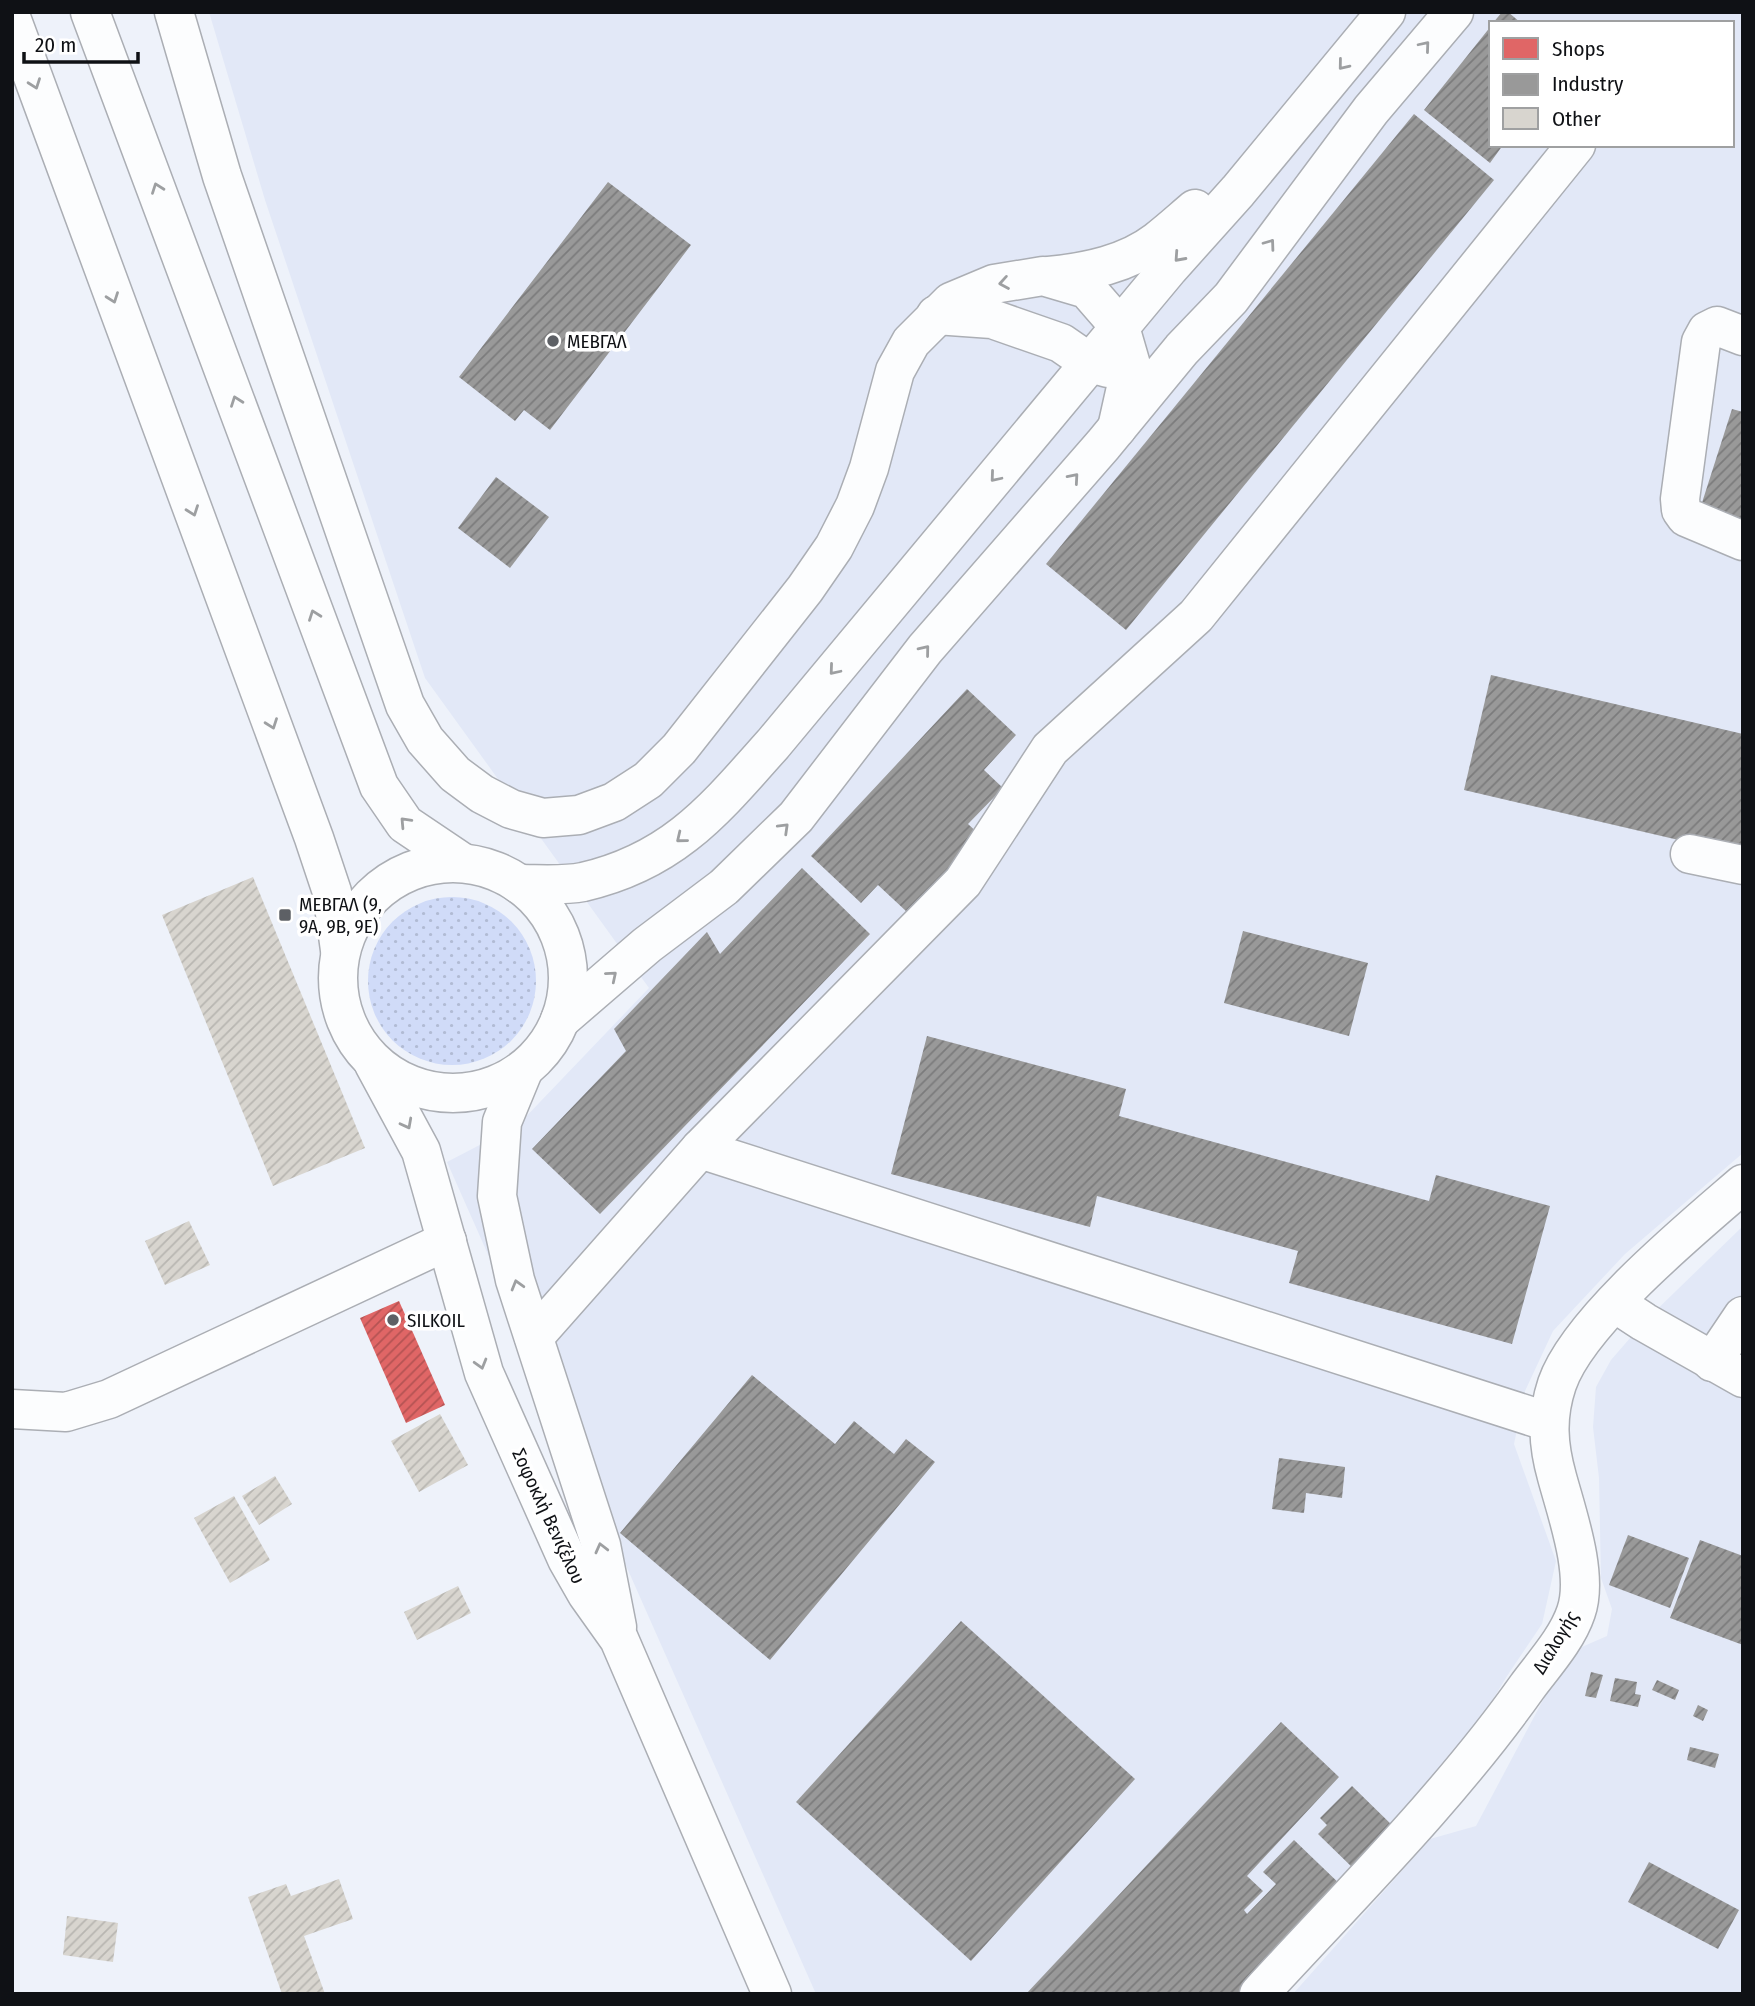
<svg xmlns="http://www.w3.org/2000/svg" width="1755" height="2006" viewBox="0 0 1755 2006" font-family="'Fira Sans Condensed',sans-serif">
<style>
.built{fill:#e2e8f7;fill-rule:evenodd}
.grass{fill:url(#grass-dots)}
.shops{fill:url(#shops-hatch)}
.industry{fill:url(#industry-hatch)}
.building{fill:url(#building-hatch)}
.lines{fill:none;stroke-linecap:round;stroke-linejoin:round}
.minor-casing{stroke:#abaeb4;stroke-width:41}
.minor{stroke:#fcfdfe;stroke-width:38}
.oneway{stroke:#9d9fa1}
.poi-dot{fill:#5d6065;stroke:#fff;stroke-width:2.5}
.labels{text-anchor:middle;stroke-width:7;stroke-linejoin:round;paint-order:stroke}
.poi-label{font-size:19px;fill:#0f1115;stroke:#fff;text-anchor:start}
.street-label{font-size:19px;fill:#0f1115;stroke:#fff}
</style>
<defs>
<pattern id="grass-dots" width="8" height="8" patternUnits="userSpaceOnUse" patternTransform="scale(1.75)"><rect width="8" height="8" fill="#d0dbf8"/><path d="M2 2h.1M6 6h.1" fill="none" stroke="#b1bbd4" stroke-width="1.8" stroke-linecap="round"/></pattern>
<pattern id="shops-hatch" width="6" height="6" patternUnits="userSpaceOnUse" patternTransform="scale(1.75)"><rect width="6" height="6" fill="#e06666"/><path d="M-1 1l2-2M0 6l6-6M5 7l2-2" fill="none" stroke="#b45353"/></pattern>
<pattern id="industry-hatch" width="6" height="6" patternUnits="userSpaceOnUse" patternTransform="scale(1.75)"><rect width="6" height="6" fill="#999"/><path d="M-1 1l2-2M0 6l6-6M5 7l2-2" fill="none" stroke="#7b7b7c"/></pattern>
<pattern id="building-hatch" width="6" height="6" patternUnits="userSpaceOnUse" patternTransform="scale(1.75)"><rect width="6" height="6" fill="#d8d5cf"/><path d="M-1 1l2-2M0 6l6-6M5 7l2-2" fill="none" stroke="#b8b6b1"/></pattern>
</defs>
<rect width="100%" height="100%" fill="#eef2fa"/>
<!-- built -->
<g class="built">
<path d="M 209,12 L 1743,12 L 1743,1153 L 1625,1254 L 1553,1331 L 1525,1391 L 1514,1444 L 1556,1561 L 1542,1624 L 1507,1676 L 1417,1826 L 1266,1994 L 816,1994 L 447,1162 L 518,1125 L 649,988 L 425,678 L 265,200 ZM 1491,23 L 1732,23 L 1732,145 L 1491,145 Z"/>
<path d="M 1743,1226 L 1743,1994 L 1293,1994 L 1430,1839 L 1476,1826 L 1568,1653 L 1607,1636 L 1612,1609 L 1601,1578 L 1599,1478 L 1593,1427 L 1596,1387 L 1611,1360 L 1644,1322 Z"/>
</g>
<!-- grass -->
<circle class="grass" cx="452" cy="981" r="84"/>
<!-- shops -->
<path class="shops" d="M 399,1301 L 445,1405 L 406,1423 L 360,1318 Z"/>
<!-- industry -->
<g class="industry">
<path d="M 1502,12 L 1508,12 L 1521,23 L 1493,23 Z"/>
<path d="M 1491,26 L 1491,145 L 1503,145 L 1490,163 L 1424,110 Z"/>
<path d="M 1414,114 L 1494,180 L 1126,630 L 1046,564 Z"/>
<path d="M 608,182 L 691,245 L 550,430 L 524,410 L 515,421 L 459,377 Z"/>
<path d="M 1732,409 L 1743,412 L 1743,523 L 1700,509 Z"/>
<path d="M 496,477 L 549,517 L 510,568 L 458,528 Z"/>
<path d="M 1491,675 L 1743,734 L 1743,855 L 1464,790 Z"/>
<path d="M 967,689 L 1016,735 L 984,770 L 1003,788 L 968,824 L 980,835 L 907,912 L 878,885 L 861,903 L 811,856 Z"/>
<path d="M 802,868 L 870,934 L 600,1214 L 532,1149 L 626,1051 L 614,1029 L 707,932 L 720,954 Z"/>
<path d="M 1243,931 L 1368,963 L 1349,1036 L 1224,1003 Z"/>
<path d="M 927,1036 L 1126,1089 L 1119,1116 L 1429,1201 L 1436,1175 L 1550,1206 L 1512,1344 L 1289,1283 L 1298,1251 L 1097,1196 L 1090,1227 L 891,1174 Z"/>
<path d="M 752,1375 L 835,1444 L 854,1421 L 894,1454 L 906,1439 L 935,1462 L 770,1660 L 620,1533 Z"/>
<path d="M 1279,1458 L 1345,1467 L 1342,1498 L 1306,1493 L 1304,1513 L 1272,1509 Z"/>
<path d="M 1628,1535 L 1689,1558 L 1670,1608 L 1609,1585 Z"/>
<path d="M 1700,1540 L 1743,1556 L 1743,1645 L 1670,1618 Z"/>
<path d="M 961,1621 L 1135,1779 L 971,1961 L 796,1802 Z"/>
<path d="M 1591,1672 L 1603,1675 L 1596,1698 L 1585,1696 Z"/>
<path d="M 1615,1678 L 1637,1682 L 1635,1694 L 1641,1695 L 1638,1707 L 1610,1701 Z"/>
<path d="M 1657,1680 L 1679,1690 L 1675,1700 L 1652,1690 Z"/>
<path d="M 1698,1705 L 1708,1710 L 1703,1721 L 1693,1716 Z"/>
<path d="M 1281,1722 L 1339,1777 L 1247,1876 L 1263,1891 L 1244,1910 L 1247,1914 L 1276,1884 L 1263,1872 L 1294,1840 L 1345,1889 L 1245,1994 L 1026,1994 Z"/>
<path d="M 1690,1747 L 1719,1754 L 1715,1768 L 1687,1760 Z"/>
<path d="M 1352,1786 L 1396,1829 L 1356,1871 L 1318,1834 L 1327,1825 L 1320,1818 Z"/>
<path d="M 1649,1862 L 1739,1910 L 1718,1949 L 1628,1902 Z"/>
</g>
<!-- building -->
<g class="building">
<path d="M 253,877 L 365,1148 L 273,1186 L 162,915 Z"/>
<path d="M 189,1221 L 210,1265 L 165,1285 L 145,1241 Z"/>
<path d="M 440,1414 L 468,1465 L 419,1492 L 391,1441 Z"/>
<path d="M 275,1476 L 292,1504 L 259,1525 L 242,1496 Z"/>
<path d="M 234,1496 L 270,1560 L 230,1583 L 194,1518 Z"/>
<path d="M 458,1586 L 471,1613 L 417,1640 L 404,1612 Z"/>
<path d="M 339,1879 L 353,1919 L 304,1936 L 325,1994 L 282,1994 L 248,1897 L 286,1884 L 291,1896 Z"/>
<path d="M 67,1916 L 118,1923 L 113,1962 L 63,1955 Z"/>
</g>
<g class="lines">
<!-- minor casing -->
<g class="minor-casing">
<g id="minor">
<path d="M 90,12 L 379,786 L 405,824 L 460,861"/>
<path d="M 174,12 L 222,176 L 405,705 L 425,740 L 455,774 L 482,794 L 511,809 L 543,818 L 579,815 L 614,802 L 648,780 L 679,749 L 805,589 L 834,547 L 855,506 L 869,468 L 895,371 L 911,342 L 951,302 L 994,284 L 1043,276 L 1087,289 L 1120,327 L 1131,365 L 1117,428"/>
<path d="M 12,20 L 314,838 L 332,892 L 340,950"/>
<path d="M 1049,276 C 1087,272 1127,264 1157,241 C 1170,231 1182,220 1195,209"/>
<path d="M 936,315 L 992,319 L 1061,343 L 1090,363 L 1108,368 L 1116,367"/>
<path d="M 1743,336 L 1717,326 L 1707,331 L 1701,342 L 1680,499 L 1681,510 L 1686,517 L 1743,541"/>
<path d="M 1690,854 L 1743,865"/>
<circle cx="453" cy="978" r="115"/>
<path d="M 519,884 C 539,884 563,886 583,882 C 674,861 715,809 773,744 L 1169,268 L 1238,191 L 1386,12"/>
<path d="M 560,1020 L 647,945 L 724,887 L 796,817 L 925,649 L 1103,445 L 1182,349 L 1231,298 L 1371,110 L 1454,12"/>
<path d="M 374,1064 L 421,1151 L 484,1373 L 567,1559 L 587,1594 L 619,1639 L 772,1994"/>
<path d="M 523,1071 L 502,1122 L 497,1196 L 515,1280 L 601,1545 L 617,1627"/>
<path d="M 700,1149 L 1549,1422"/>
<path d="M 1615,1303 L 1644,1322 L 1743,1378"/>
<path d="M 534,1337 L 700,1149 L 963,882 L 1050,749 L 1196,616 L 1576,145"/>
<path d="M 1712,1362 L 1743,1316"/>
<path d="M 12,1409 L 66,1412 L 109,1399 L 447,1241"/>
<path d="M 1259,1994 C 1350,1895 1449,1797 1527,1687 C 1544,1664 1567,1639 1576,1612 C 1589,1575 1567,1514 1557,1477 C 1548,1445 1546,1417 1557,1384 C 1578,1322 1691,1229 1743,1184"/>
</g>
</g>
<!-- minor -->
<use href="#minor" class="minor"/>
</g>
<!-- one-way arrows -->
<defs><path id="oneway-chevron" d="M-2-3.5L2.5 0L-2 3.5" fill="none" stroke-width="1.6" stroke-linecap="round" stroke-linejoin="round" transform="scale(1.75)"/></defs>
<g class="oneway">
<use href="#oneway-chevron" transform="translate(1425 46) rotate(-50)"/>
<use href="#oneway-chevron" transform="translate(1343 65) rotate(129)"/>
<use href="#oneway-chevron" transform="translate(35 84) rotate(70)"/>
<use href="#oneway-chevron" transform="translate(157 188) rotate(-110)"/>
<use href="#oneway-chevron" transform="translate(1270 244) rotate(-54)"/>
<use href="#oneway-chevron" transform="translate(1179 257) rotate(132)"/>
<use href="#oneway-chevron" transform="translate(1004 283) rotate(170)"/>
<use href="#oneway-chevron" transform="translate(113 298) rotate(70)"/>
<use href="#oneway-chevron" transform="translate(236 401) rotate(-110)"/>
<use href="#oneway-chevron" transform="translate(995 477) rotate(130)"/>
<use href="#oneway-chevron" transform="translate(1074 478) rotate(-49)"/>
<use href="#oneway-chevron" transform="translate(193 511) rotate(70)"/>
<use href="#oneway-chevron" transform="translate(314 615) rotate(-110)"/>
<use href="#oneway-chevron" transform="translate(925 650) rotate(-51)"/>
<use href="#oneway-chevron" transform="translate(834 670) rotate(130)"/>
<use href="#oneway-chevron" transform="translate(272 724) rotate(70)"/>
<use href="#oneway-chevron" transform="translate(405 822) rotate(-133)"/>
<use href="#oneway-chevron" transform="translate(784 828) rotate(-44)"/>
<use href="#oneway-chevron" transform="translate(681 838) rotate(141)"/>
<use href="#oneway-chevron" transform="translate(612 976) rotate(-40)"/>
<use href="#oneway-chevron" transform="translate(407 1124) rotate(62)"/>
<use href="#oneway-chevron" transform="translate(517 1285) rotate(-106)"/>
<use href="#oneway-chevron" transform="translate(481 1364) rotate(74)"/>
<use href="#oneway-chevron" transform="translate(601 1548) rotate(-104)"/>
</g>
<!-- markers -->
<g class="poi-dot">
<circle cx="553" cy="341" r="7"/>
<rect x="278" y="908" width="14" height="14" rx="3.5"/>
<circle cx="393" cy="1320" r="7"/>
</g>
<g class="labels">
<!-- poi labels -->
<g class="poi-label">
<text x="567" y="348">ΜΕΒΓΑΛ</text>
<text x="299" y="911">ΜΕΒΓΑΛ (9,<tspan x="299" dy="22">9Α, 9Β, 9Ε)</tspan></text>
<text x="407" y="1327">SILKOIL</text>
</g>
<!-- street labels -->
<g class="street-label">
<text transform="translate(549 1516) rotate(65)" y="7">Σοφοκλή Βενιζέλου</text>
<text transform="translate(1555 1642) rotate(-59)" y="7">Διαλογής</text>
</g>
</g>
<!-- border -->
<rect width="1755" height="2006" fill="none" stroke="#0f1115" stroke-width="28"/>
<!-- legend -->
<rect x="1489" y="21" width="245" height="126" fill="#ffffff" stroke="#9fa0a1" stroke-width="2"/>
<rect x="1503" y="38" width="35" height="21" fill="#e06666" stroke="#9fa0a1" stroke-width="2"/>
<text x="1552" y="56" font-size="21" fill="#0f1115">Shops</text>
<rect x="1503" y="74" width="35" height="21" fill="#999999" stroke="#9fa0a1" stroke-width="2"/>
<text x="1552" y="91" font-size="21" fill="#0f1115">Industry</text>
<rect x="1503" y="108" width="35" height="21" fill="#d8d5cf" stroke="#9fa0a1" stroke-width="2"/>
<text x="1552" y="126" font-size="21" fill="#0f1115">Other</text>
<!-- scale -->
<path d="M24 52v10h114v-10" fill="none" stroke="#0f1115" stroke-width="3.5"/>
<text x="35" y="52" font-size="21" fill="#0f1115" stroke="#ffffff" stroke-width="5" paint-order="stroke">20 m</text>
</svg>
